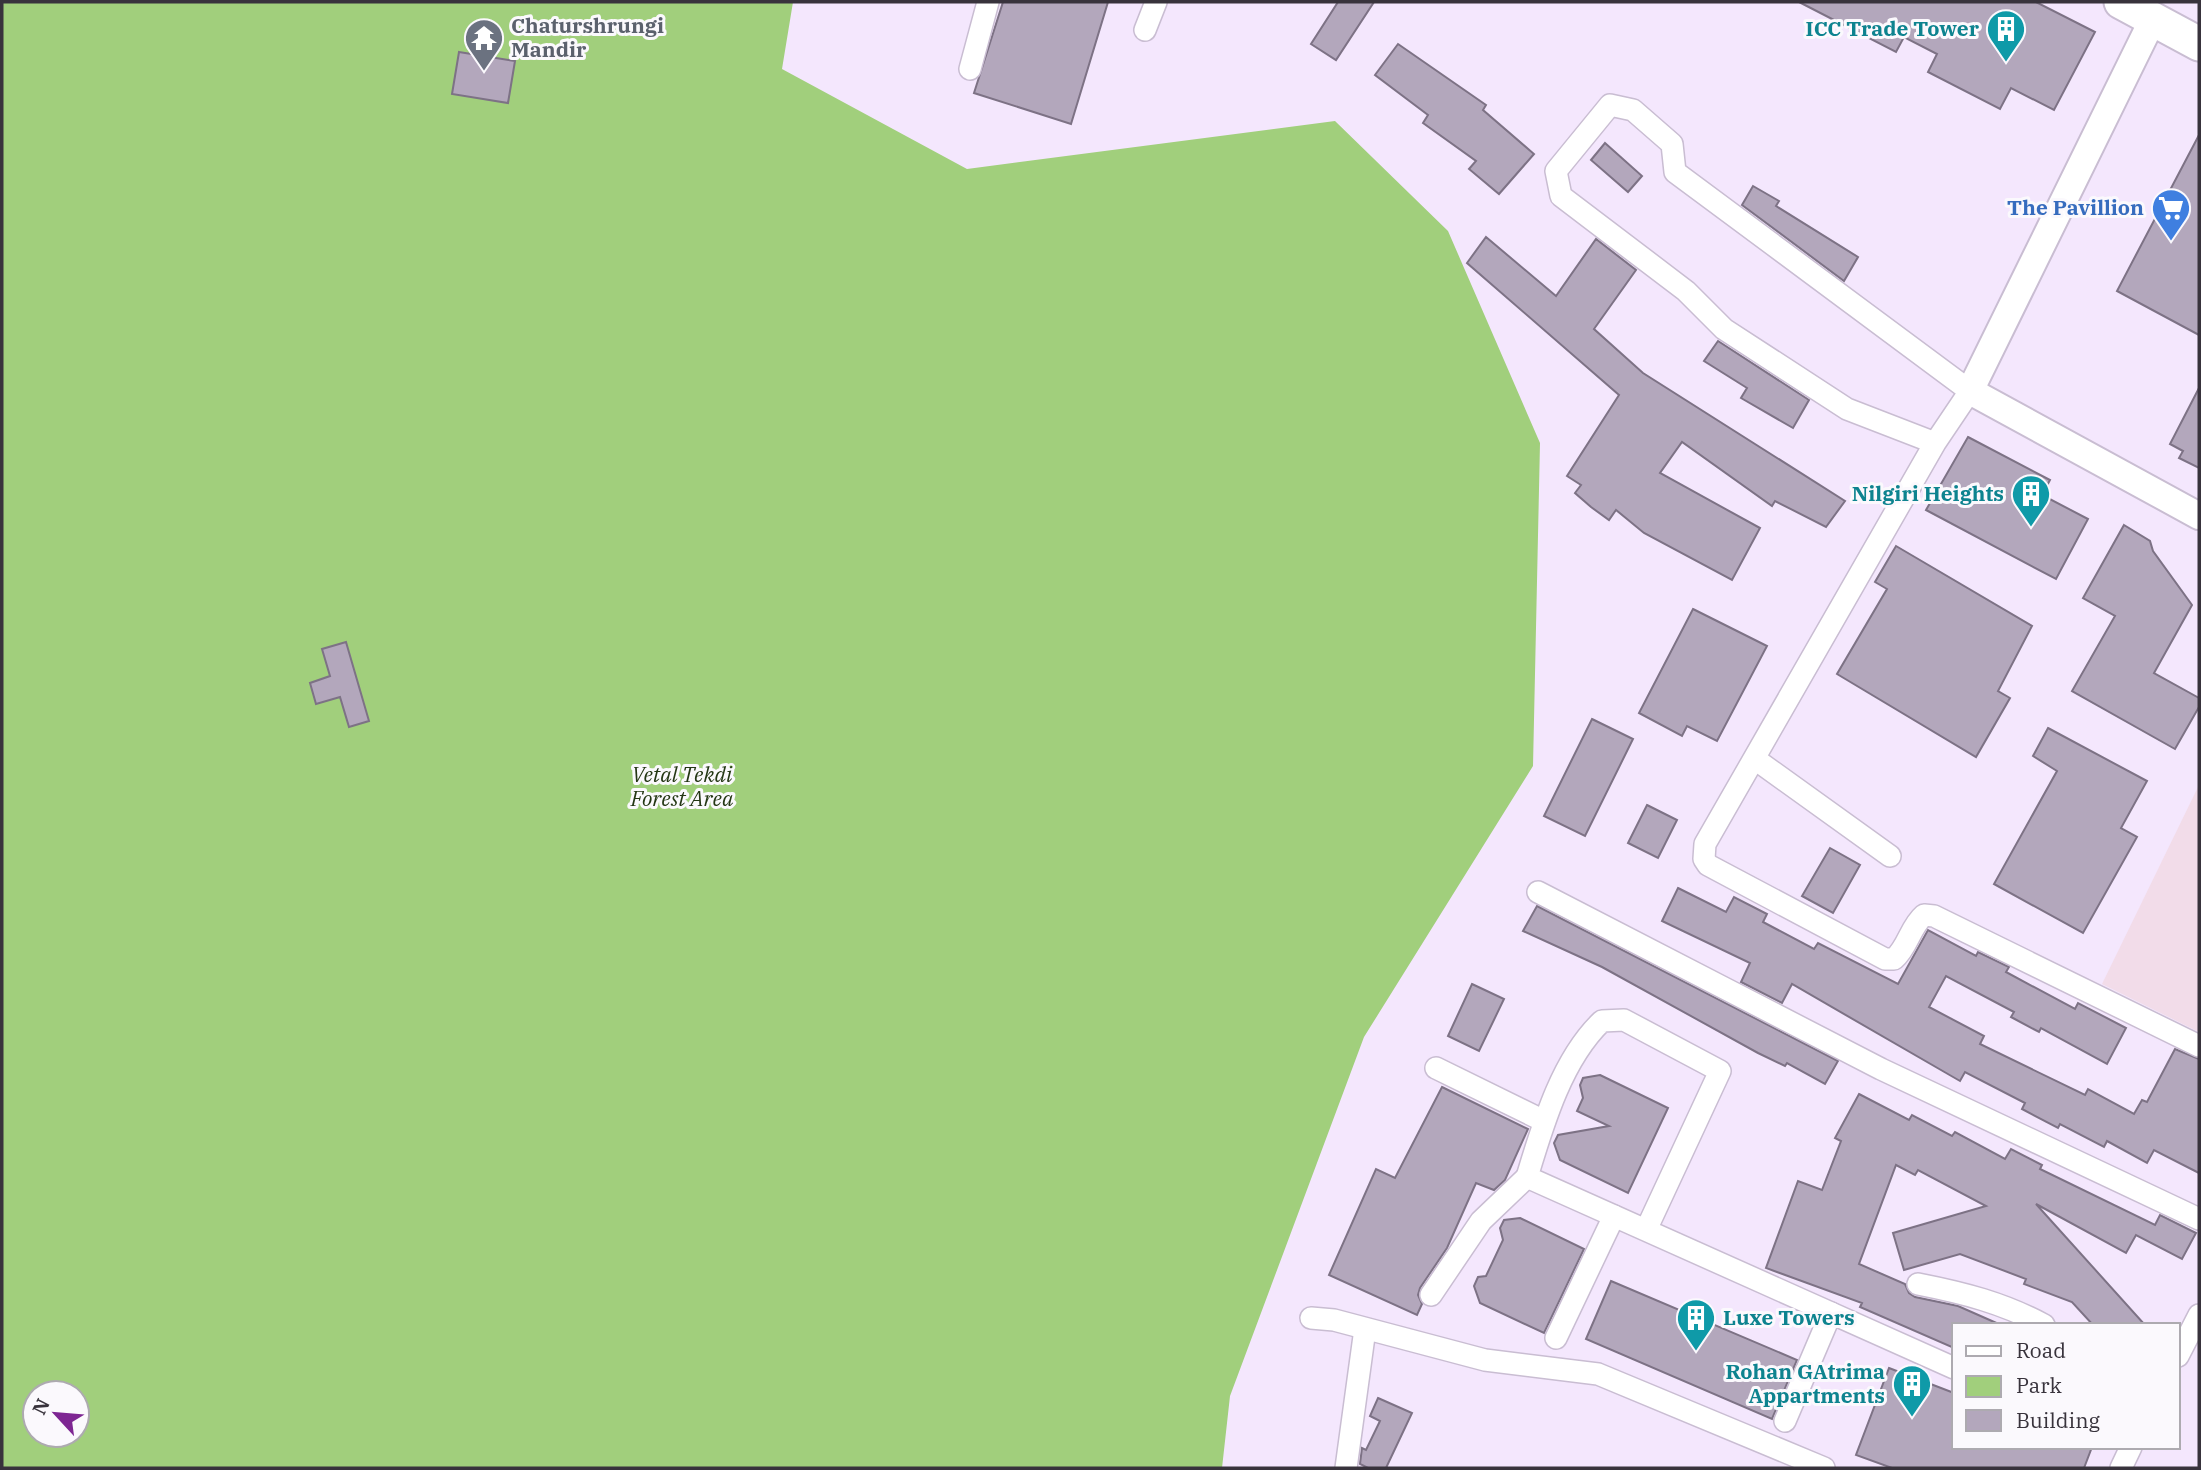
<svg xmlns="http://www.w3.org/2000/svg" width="2201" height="1470" viewBox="0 0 2201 1470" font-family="'IBM Plex Serif',serif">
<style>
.education{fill:#f2dce9}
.green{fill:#a1cf7c;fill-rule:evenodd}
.building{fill:#b3a7bc;stroke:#7d7285;stroke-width:2}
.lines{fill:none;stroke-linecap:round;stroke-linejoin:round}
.minor-casing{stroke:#c9bdd2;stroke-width:24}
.tertiary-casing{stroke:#c9bdd2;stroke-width:30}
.primary-casing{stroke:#c9bdd2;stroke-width:37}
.minor{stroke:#fff;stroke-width:21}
.tertiary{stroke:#fff;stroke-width:26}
.primary{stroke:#fff;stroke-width:33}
.labels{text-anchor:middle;stroke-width:6;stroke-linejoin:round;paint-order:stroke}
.worship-label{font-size:21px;font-weight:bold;fill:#5b616d;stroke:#fbf9fd;text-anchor:start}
.culture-label{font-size:21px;font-weight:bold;fill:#0d838f;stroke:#fbf9fd;text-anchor:end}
.shop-label{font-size:21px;font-weight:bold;fill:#366cbe;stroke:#fbf9fd;text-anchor:end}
.park-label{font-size:21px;font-style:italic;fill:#243714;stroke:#fbf9fd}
</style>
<rect width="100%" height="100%" fill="#f4e7fd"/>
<!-- education -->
<path class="education" d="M 2199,785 L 2199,1032 L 2102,984 Z"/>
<!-- green -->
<path class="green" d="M 2,2 L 793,2 L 782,69 L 967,169 L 1335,121 L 1448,231 L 1540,443 L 1533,766 L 1364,1037 L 1230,1396 L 1222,1468 L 2,1468 ZM 35,1393 L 77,1393 L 77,1435 L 35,1435 Z"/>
<!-- building -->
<g class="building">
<path d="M 1003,2 L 1108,2 L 1071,124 L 974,93 Z"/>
<path d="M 1338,2 L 1374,2 L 1336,60 L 1311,44 Z"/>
<path d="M 1799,2 L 2036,2 L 2095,32 L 2054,110 L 2011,88 L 2000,109 L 1928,72 L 1937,54 L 1904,37 L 1896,52 Z"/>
<path d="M 1398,44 L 1486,105 L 1483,110 L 1534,154 L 1499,194 L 1469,169 L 1476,161 L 1423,123 L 1428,115 L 1375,75 Z"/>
<path d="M 459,52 L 515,61 L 508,103 L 452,94 Z"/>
<path d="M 2199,135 L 2199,335 L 2117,291 Z"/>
<path d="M 1605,143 L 1642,176 L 1628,192 L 1591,160 Z"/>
<path d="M 1753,186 L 1779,201 L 1776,206 L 1858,257 L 1844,281 L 1742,205 Z"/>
<path d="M 1486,237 L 1556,296 L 1596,239 L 1636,270 L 1594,329 L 1643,373 L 1845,501 L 1826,527 L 1775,501 L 1772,506 L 1682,442 L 1660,473 L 1760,528 L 1732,580 L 1644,533 L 1616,510 L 1609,520 L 1591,507 L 1575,493 L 1581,485 L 1567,476 L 1619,395 L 1467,263 Z"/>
<path d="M 1718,341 L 1809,400 L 1793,428 L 1741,398 L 1747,388 L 1704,361 Z"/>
<path d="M 2199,388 L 2199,468 L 2179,458 L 2183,451 L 2170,444 Z"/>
<path d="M 1968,437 L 2050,480 L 2042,495 L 2088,519 L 2056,579 L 1926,510 Z"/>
<path d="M 2124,525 L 2150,541 L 2153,551 L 2192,605 L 2154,673 L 2199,698 L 2199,707 L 2175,749 L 2072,691 L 2115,616 L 2083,598 Z"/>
<path d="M 1896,546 L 2032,626 L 1998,691 L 2010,698 L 1976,757 L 1837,674 L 1887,589 L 1875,582 Z"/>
<path d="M 1693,609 L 1767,646 L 1717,741 L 1687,726 L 1682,736 L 1639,713 Z"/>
<path d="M 346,642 L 369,721 L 349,727 L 340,697 L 316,704 L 310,683 L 330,676 L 322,649 Z"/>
<path d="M 1592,719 L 1633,739 L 1585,836 L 1544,816 Z"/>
<path d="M 2048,728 L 2147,781 L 2121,828 L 2137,837 L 2083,933 L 1994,884 L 2057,771 L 2033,756 Z"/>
<path d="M 1647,805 L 1677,820 L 1658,858 L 1628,843 Z"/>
<path d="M 1830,848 L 1860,865 L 1833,913 L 1802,896 Z"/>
<path d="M 1678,888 L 1726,912 L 1734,897 L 1767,914 L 1763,922 L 1814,949 L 1818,943 L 1898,984 L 1928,930 L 1976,956 L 1978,952 L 2009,967 L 2006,972 L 2075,1009 L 2078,1003 L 2126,1028 L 2107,1064 L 2041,1028 L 2039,1032 L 2011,1017 L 2014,1012 L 1946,976 L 1929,1007 L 1984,1036 L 1980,1044 L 2085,1095 L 2088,1089 L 2134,1114 L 2142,1100 L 2147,1102 L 2175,1049 L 2199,1059 L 2199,1173 L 2154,1150 L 2147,1163 L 2107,1141 L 2104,1147 L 2060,1124 L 2058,1128 L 2022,1109 L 2025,1103 L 1965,1072 L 1960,1081 L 1792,984 L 1782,1003 L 1741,982 L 1750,963 L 1662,921 Z"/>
<path d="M 1537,906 L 1838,1061 L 1825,1084 L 1787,1063 L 1785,1066 L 1758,1053 L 1602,967 L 1523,931 Z"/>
<path d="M 1472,984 L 1504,999 L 1479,1051 L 1448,1036 Z"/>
<path d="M 1600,1075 L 1668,1108 L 1628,1193 L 1560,1160 L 1554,1143 L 1558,1135 L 1609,1126 L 1577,1111 L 1583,1098 L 1580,1085 L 1583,1078 Z"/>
<path d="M 1442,1087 L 1528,1129 L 1505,1180 L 1494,1190 L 1476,1183 L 1447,1248 L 1420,1288 L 1418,1295 L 1422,1304 L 1417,1315 L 1329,1275 L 1376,1169 L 1395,1178 Z"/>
<path d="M 1859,1094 L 1909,1120 L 1912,1115 L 1952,1136 L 1955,1132 L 2005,1159 L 2011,1149 L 2042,1165 L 2040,1169 L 2155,1225 L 2160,1215 L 2196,1233 L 2182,1259 L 2136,1235 L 2126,1253 L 2036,1204 L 2145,1325 L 2093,1325 L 2072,1302 L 2024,1284 L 2026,1279 L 1960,1254 L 1904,1270 L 1893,1233 L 1986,1206 L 1918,1170 L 1915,1175 L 1896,1165 L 1859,1264 L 1905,1284 L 1909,1293 L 1915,1297 L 1958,1306 L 2001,1325 L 1954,1325 L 1954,1348 L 1860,1307 L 1862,1303 L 1766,1268 L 1798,1181 L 1822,1190 L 1841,1141 L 1835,1138 Z"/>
<path d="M 1520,1218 L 1584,1249 L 1544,1333 L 1480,1303 L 1474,1286 L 1478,1277 L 1486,1276 L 1503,1240 L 1500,1228 L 1504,1220 Z"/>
<path d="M 1611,1281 L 1797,1360 L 1772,1419 L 1586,1339 Z"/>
<path d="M 1889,1368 L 1954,1393 L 1954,1447 L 2092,1447 L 2084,1468 L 1892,1468 L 1856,1455 Z"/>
<path d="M 1378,1398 L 1412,1413 L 1386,1468 L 1368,1468 L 1360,1464 L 1362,1448 L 1366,1450 L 1380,1421 L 1370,1416 Z"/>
</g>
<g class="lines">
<!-- minor casing -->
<g class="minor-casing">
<g id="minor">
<path d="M 1145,30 L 1156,2"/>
<path d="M 970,69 L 988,2"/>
<path d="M 1935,443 L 1847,409 L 1724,329 L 1686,291 L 1561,196 L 1556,171 L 1610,105 L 1633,110 L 1672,144 L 1675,172 L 1970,391 L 1935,443 L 1705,844 L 1704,859 L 1708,865 L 1885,959 L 1894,959 C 1908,947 1910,927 1924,915 L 1934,916 L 2199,1046"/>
<path d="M 1755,759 L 1890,856"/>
<path d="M 1538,892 L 1881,1069 L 2199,1219"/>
<path d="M 1436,1068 L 1544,1121"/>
<path d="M 1646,1230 L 1720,1071 L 1624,1020 L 1602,1021 C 1562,1059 1543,1124 1527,1177 L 1954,1368"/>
<path d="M 1918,1284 C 1964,1293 2003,1303 2044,1325"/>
<path d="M 1431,1295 L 1481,1221 L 1527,1177"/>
<path d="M 1311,1318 L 1334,1320 L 1485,1360 L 1598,1374 L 1824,1468"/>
<path d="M 1556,1338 L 1614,1216"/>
<path d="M 2178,1356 L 2199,1315"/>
<path d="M 1785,1421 L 1831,1313"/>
<path d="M 1346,1468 L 1365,1329"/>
<path d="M 2121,1468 L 2131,1447"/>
</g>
</g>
<!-- tertiary casing -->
<g class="tertiary-casing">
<path id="tertiary" d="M 2153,19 L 1970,391 L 2199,516"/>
</g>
<!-- primary casing -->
<g class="primary-casing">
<path id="primary" d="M 2121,2 L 2199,44"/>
</g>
<!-- minor -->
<use href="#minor" class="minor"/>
<!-- tertiary -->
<use href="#tertiary" class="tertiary"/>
<!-- primary -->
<use href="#primary" class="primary"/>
</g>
<!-- icons -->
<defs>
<g id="building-pin" transform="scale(2.0125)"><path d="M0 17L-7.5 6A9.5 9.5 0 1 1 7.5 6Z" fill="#0f9aa8" stroke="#fbf9fd"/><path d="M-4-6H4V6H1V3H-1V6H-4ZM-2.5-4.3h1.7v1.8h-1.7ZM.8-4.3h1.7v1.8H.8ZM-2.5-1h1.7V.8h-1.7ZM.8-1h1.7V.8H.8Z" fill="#fff"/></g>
<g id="temple-pin" transform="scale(2.0125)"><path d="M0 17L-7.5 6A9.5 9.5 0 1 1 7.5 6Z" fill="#6b7280" stroke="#fbf9fd"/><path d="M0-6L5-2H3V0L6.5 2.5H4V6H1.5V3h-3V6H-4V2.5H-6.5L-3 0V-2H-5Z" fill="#fff"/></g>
<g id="supermarket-pin" transform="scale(2.0125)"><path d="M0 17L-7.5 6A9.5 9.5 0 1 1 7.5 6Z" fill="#3f7fe0" stroke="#fbf9fd"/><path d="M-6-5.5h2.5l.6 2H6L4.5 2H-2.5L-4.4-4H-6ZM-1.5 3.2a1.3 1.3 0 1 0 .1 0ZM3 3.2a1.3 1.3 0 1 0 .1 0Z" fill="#fff"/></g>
</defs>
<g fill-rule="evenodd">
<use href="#building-pin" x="2006" y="29"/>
<use href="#temple-pin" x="484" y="38"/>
<use href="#supermarket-pin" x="2171" y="208"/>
<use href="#building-pin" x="2031" y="494"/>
<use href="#building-pin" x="1696" y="1318"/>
<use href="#building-pin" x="1912" y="1384"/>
</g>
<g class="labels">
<!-- worship labels -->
<g class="worship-label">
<text x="511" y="33">Chaturshrungi<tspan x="511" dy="24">Mandir</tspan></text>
</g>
<!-- culture labels -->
<g class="culture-label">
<text x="1979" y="36">ICC Trade Tower</text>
<text x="2004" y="501">Nilgiri Heights</text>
<text x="1723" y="1325" text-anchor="start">Luxe Towers</text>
<text x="1885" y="1379">Rohan GAtrima<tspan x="1885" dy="24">Appartments</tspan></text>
</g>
<!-- shop labels -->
<g class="shop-label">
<text x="2144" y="215">The Pavillion</text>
</g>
<!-- park labels -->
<g class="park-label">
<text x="682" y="782">Vetal Tekdi<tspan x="682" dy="24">Forest Area</tspan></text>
</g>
</g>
<!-- border -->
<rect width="2201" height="1470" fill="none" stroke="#38333c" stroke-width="7"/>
<!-- legend -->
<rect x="1952" y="1323" width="228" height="126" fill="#fbf9fd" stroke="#adaab0" stroke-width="2"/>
<rect x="1966" y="1346" width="35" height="10" fill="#ffffff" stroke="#adaab0" stroke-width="2"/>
<text x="2016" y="1358" font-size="21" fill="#38333c">Road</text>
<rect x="1966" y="1376" width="35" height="21" fill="#a1cf7c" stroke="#adaab0" stroke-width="2"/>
<text x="2016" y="1393" font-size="21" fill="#38333c">Park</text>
<rect x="1966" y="1410" width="35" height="21" fill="#b3a7bc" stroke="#adaab0" stroke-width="2"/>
<text x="2016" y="1428" font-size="21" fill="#38333c">Building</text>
<!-- north arrow -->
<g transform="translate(56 1414) rotate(296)"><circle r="33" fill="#fbf9fd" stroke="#adaab0" stroke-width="2"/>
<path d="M0-5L12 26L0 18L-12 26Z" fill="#7e2693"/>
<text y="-10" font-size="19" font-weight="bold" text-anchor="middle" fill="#38333c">N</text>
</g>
</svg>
